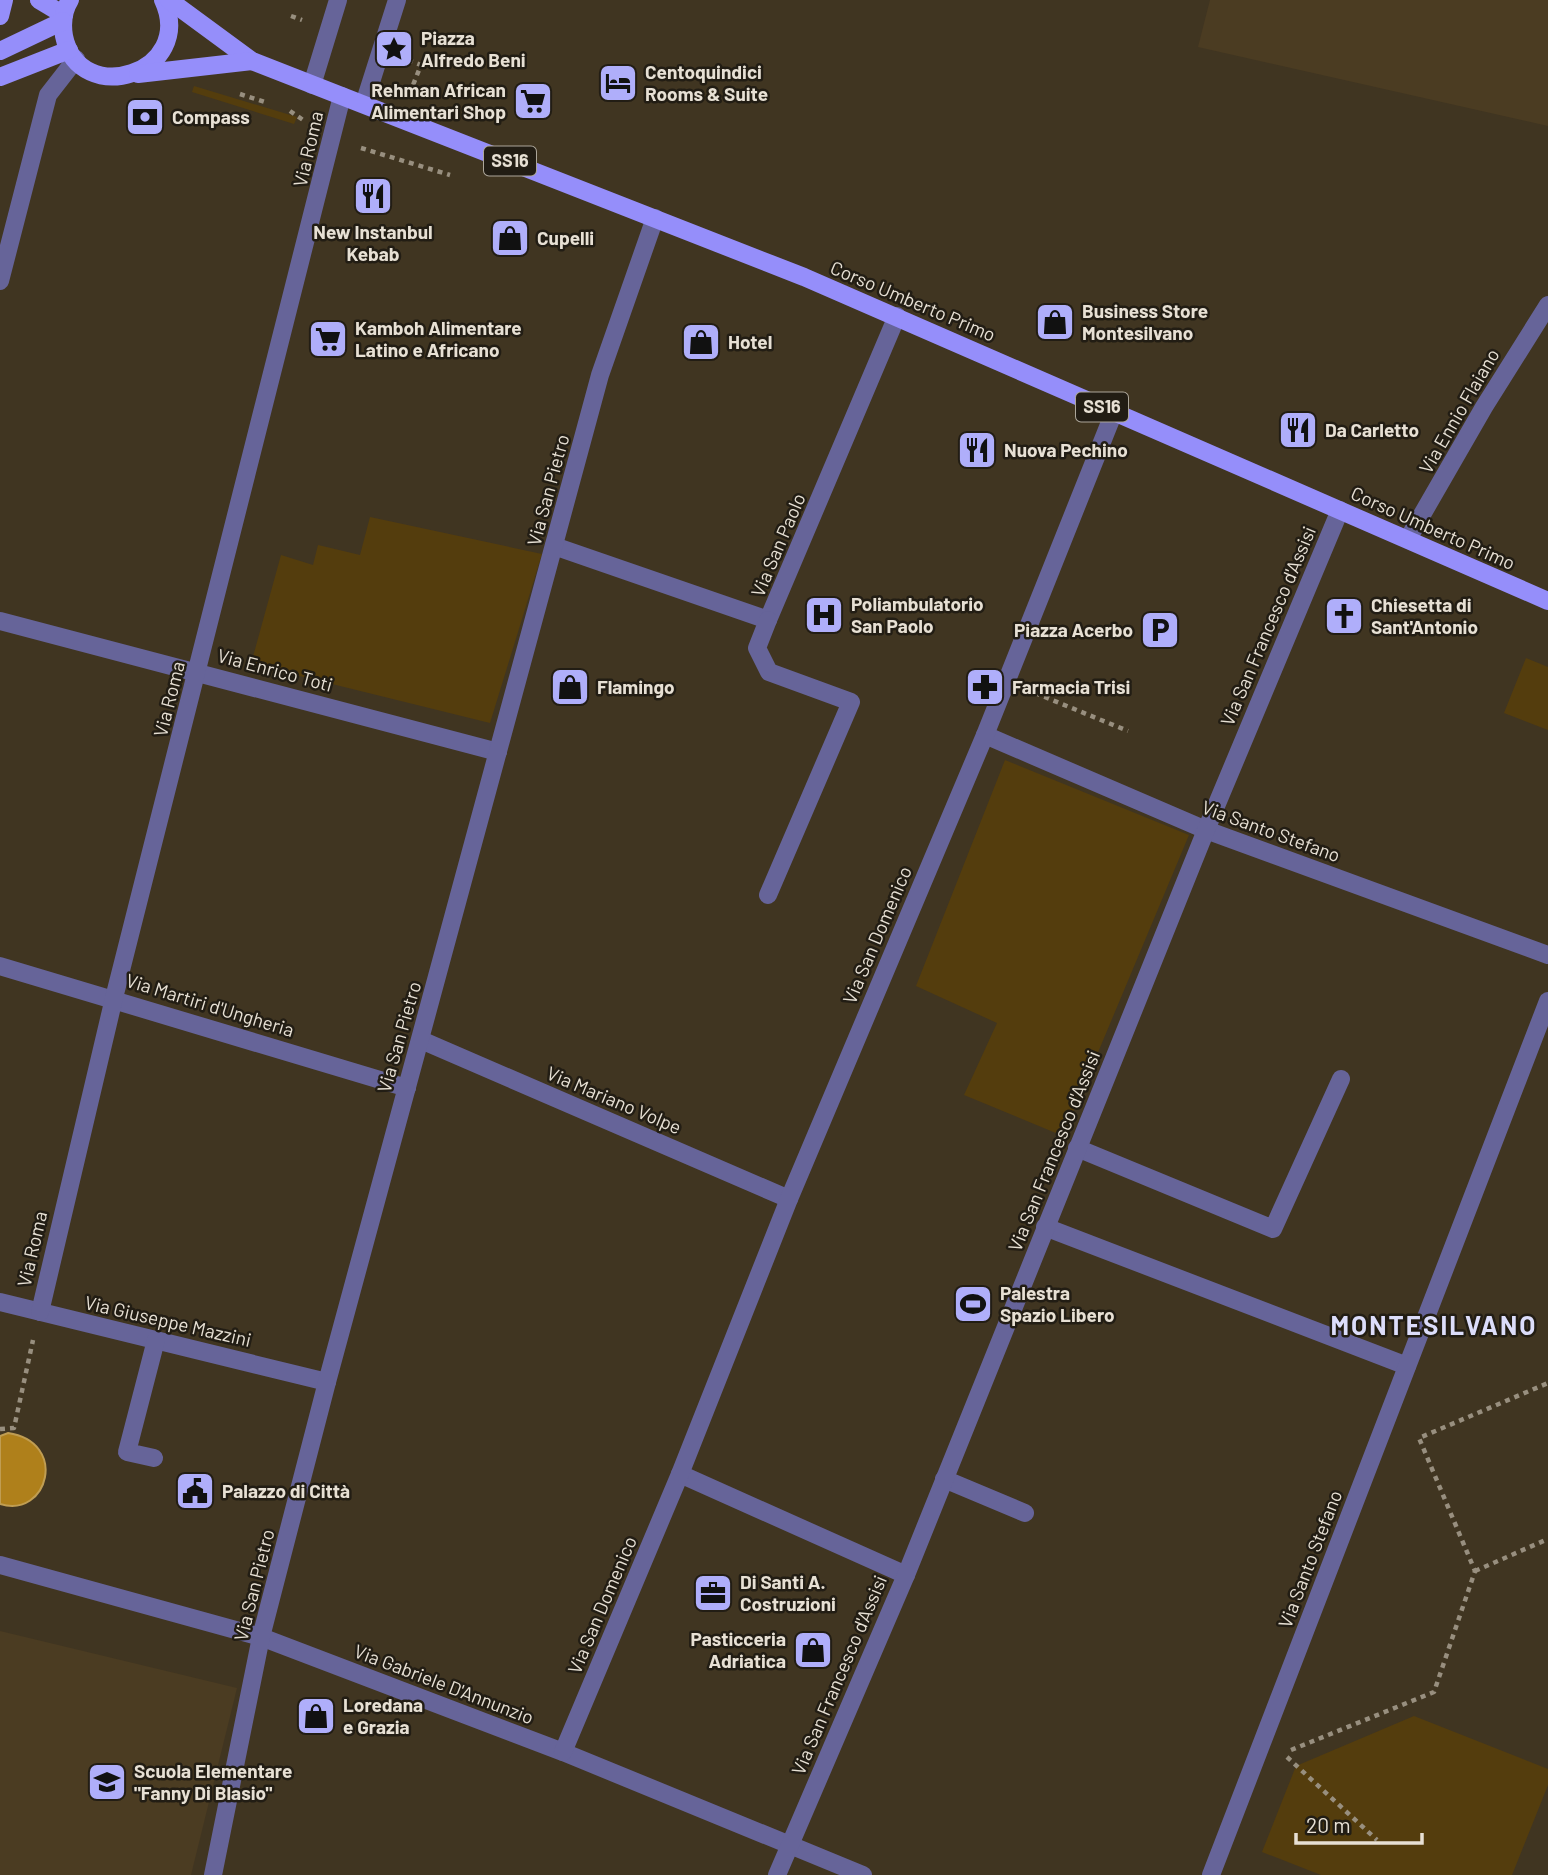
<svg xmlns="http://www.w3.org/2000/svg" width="1548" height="1875" viewBox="0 0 1548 1875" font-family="Barlow,sans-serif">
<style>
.built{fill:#4b3c22}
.green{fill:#543d0d}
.water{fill:#af801b;stroke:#c09d52;stroke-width:2}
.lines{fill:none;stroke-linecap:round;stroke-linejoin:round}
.path{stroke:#988f7f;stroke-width:4.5;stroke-dasharray:5 5;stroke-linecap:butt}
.minor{stroke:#666499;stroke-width:18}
.major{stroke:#958efa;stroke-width:18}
.labels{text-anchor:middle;stroke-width:5;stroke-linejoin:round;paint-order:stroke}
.shield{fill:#221d14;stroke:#aca69a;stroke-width:2}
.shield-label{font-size:18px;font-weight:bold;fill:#e7e0d4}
.poi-label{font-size:19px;font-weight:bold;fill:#e7e0d4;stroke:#221d14;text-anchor:start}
.street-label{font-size:19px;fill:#e7e0d4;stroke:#221d14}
.district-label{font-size:26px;font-weight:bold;letter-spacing:2px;fill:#dcddfa;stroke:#221d14}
</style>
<rect width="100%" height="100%" fill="#403521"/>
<!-- built -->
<g class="built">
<path d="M 1210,0 L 1548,0 L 1548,126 L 1198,47 Z"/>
<path d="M 0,1631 L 237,1688 L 191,1875 L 0,1875 Z"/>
</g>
<!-- green -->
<g class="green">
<path d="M 194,86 L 297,117 L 294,124 L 192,92 Z"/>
<path d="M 370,517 L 542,554 L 490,723 L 251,664 L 281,555 L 313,565 L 318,545 L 360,555 Z"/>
<path d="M 1526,658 L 1548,667 L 1548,730 L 1504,713 Z"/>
<path d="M 1005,760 L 1189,835 L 1063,1136 L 964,1095 L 997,1023 L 916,986 Z"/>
<path d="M 1414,1716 L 1548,1769 L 1548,1785 L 1512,1875 L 1321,1875 L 1262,1852 L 1296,1766 Z"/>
</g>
<!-- water -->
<path class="water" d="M 8,1433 C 69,1442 48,1519 0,1504 L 0,1436 Z"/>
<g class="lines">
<!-- path -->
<g class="path">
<path d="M 291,16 L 302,20"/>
<path d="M 408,60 L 421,65 L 411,90"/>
<path d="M 240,94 L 265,102"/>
<path d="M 290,111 L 306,122"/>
<path d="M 361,148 L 450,175"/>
<path d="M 1035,693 L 1128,731"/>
<path d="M 0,1429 L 14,1428 L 33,1340"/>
<path d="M 1475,1571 L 1548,1539"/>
<path d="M 1291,1750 L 1434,1692 L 1475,1571 L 1419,1438 L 1548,1383"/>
<path d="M 1287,1757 L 1377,1840"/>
</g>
<!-- minor -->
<g class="minor">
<path d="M 312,85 L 338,0"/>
<path d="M 364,104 L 397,0"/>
<path d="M 0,281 L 48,95 L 76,59"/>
<path d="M 1408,539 L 1484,407 L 1548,305"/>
<path d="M 554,546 L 768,620 L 897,316"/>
<path d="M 0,621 L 498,752"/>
<path d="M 985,735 L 1206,830 L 1548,955"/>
<path d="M 768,895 L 851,702 L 769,672 L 757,648 L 768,620"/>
<path d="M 0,966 L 407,1088"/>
<path d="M 421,1040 L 789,1199"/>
<path d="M 1077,1148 L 1273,1229 L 1341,1079"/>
<path d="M 1045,1227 L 1407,1366"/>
<path d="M 0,1302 L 327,1382"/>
<path d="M 40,1312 L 114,998 L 342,96"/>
<path d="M 154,1458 L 127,1452 L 156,1340"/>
<path d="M 680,1474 L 906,1575"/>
<path d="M 944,1479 L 1025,1513"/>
<path d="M 0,1565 L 261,1637 L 563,1752 L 863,1875"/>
<path d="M 563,1752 L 680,1474 L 789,1199 L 985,735 L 1114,412"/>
<path d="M 213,1875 L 261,1637 L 327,1382 L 600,375 L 655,218"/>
<path d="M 777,1875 L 906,1575 L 1206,830 L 1340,510"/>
<path d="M 1211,1875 L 1548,1001"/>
</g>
<!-- major -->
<g class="major">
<path d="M 39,0 L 64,15"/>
<path d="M 70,0 C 63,11 62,24 64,36 C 79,110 197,73 163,0"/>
<path d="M 169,0 L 252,61 L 804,277 L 1548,601"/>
<path d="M 0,16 L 4,0"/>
<path d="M 0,51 L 63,21"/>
<path d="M 138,74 L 252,61"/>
<path d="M 0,77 L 69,50"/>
</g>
</g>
<!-- icons -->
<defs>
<g id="sight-square" transform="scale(2.0125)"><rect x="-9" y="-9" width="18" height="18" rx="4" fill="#afaefa" stroke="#221d14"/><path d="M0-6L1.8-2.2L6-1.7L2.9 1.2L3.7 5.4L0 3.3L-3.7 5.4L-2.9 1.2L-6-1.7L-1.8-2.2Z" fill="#111"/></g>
<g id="hotel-square" transform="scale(2.0125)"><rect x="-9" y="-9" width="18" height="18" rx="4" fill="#afaefa" stroke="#221d14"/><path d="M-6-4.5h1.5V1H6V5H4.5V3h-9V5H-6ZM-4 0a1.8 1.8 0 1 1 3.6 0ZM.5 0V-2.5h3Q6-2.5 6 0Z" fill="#111"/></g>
<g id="supermarket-square" transform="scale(2.0125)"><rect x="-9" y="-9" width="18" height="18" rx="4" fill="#afaefa" stroke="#221d14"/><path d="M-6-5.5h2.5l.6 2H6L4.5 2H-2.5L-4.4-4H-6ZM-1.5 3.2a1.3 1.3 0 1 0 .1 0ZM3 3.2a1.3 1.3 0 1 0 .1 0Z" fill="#111"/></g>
<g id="bank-square" transform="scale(2.0125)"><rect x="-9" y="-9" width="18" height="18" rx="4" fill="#afaefa" stroke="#221d14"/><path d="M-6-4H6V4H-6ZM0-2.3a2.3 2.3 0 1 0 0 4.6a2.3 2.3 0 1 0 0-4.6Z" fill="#111"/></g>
<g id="restaurant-square" transform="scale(2.0125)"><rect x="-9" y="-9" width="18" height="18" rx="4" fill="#afaefa" stroke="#221d14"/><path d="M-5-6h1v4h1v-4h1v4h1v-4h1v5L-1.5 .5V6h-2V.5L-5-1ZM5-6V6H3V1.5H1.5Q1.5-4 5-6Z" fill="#111"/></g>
<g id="shop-square" transform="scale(2.0125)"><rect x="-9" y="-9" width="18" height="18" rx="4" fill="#afaefa" stroke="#221d14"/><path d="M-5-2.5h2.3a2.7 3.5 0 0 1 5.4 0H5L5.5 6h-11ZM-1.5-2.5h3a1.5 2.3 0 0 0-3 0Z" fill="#111"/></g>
<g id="hospital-square" transform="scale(2.0125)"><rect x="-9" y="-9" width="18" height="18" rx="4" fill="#afaefa" stroke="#221d14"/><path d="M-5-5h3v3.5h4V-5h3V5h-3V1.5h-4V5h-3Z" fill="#111"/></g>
<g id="church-square" transform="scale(2.0125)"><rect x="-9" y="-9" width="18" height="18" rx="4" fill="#afaefa" stroke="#221d14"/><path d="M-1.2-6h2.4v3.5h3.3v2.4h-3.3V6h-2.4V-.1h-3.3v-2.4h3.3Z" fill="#111"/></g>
<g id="parking-square" transform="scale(2.0125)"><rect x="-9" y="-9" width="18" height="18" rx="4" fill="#afaefa" stroke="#221d14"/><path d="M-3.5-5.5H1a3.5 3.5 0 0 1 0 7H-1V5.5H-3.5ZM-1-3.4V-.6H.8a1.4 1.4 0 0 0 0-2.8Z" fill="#111"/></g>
<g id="pharmacy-square" transform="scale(2.0125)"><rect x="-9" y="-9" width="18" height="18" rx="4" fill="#afaefa" stroke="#221d14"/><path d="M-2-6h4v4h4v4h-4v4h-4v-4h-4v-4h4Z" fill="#111"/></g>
<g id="stadium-square" transform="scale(2.0125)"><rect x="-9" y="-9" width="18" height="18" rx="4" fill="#afaefa" stroke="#221d14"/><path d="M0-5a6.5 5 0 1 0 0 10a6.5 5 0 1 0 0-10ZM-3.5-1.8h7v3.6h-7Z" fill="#111"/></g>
<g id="civic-square" transform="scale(2.0125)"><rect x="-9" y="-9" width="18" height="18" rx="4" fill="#afaefa" stroke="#221d14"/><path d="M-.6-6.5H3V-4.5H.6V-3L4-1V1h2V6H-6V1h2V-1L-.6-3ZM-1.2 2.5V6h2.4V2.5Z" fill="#111"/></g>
<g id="office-square" transform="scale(2.0125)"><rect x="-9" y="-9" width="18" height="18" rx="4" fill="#afaefa" stroke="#221d14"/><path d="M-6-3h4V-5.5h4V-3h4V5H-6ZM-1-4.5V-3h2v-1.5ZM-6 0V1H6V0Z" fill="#111"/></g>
<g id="school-square" transform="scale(2.0125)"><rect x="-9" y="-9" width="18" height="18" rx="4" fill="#afaefa" stroke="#221d14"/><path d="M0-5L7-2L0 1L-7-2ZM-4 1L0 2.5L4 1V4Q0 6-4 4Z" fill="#111"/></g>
</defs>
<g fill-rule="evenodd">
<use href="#sight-square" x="394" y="49"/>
<use href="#hotel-square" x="618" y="83"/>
<use href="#supermarket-square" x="533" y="101"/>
<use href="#bank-square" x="145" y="117"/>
<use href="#restaurant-square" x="373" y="196"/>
<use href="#shop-square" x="510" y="238"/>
<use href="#shop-square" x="1055" y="322"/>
<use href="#supermarket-square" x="328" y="339"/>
<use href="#shop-square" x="701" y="342"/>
<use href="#restaurant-square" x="1298" y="430"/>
<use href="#restaurant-square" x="977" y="450"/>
<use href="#hospital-square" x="824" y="615"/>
<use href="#church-square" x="1344" y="616"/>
<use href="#parking-square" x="1160" y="630"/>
<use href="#shop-square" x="570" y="687"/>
<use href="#pharmacy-square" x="985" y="687"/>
<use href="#stadium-square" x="973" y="1304"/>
<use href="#civic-square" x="195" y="1491"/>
<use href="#office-square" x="713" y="1593"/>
<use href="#shop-square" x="813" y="1650"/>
<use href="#shop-square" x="316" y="1716"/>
<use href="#school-square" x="107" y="1782"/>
</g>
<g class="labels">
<!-- shield labels -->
<g class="shield">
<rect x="484" y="146.5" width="52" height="29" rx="5"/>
<rect x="1076" y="392.5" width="52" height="29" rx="5"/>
</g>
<g class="shield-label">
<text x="510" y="167">SS16</text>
<text x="1102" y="413">SS16</text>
</g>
<!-- poi labels -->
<g class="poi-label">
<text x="421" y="45">Piazza<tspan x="421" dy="22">Alfredo Beni</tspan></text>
<text x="645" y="79">Centoquindici<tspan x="645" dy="22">Rooms &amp; Suite</tspan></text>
<text x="506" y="97" text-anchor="end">Rehman African<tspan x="506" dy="22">Alimentari Shop</tspan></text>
<text x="172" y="124">Compass</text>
<text x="373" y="239" text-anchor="middle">New Instanbul<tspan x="373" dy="22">Kebab</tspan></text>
<text x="537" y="245">Cupelli</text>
<text x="1082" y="318">Business Store<tspan x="1082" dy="22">Montesilvano</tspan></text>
<text x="355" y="335">Kamboh Alimentare<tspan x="355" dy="22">Latino e Africano</tspan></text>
<text x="728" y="349">Hotel</text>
<text x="1325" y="437">Da Carletto</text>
<text x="1004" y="457">Nuova Pechino</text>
<text x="851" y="611">Poliambulatorio<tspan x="851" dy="22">San Paolo</tspan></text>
<text x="1371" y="612">Chiesetta di<tspan x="1371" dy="22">Sant'Antonio</tspan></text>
<text x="1133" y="637" text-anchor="end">Piazza Acerbo</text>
<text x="597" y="694">Flamingo</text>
<text x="1012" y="694">Farmacia Trisi</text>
<text x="1000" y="1300">Palestra<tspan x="1000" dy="22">Spazio Libero</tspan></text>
<text x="222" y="1498">Palazzo di Città</text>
<text x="740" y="1589">Di Santi A.<tspan x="740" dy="22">Costruzioni</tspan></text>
<text x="786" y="1646" text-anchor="end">Pasticceria<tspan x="786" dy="22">Adriatica</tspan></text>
<text x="343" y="1712">Loredana<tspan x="343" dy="22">e Grazia</tspan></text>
<text x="134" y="1778">Scuola Elementare<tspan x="134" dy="22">"Fanny Di Blasio"</tspan></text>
</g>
<!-- street labels -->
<g class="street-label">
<text transform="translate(308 149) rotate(-77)" y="7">Via Roma</text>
<text transform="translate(913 301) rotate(23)" y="7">Corso Umberto Primo</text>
<text transform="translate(1459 411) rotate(-60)" y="7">Via Ennio Flaiano</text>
<text transform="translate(548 490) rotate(-75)" y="7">Via San Pietro</text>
<text transform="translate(1433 528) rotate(24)" y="7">Corso Umberto Primo</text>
<text transform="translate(778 545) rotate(-67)" y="7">Via San Paolo</text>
<text transform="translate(1268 626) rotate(-67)" y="7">Via San Francesco d'Assisi</text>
<text transform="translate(275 670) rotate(15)" y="7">Via Enrico Toti</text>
<text transform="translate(169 699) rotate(-76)" y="7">Via Roma</text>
<text transform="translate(1271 831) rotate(20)" y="7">Via Santo Stefano</text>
<text transform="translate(877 935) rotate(-67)" y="7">Via San Domenico</text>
<text transform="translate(210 1005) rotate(17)" y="7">Via Martiri d'Ungheria</text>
<text transform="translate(399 1037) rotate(-74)" y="7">Via San Pietro</text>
<text transform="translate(614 1100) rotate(23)" y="7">Via Mariano Volpe</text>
<text transform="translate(1054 1151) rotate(-68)" y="7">Via San Francesco d'Assisi</text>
<text transform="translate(32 1249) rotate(-77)" y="7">Via Roma</text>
<text transform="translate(168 1321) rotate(13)" y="7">Via Giuseppe Mazzini</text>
<text transform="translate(1310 1559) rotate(-69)" y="7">Via Santo Stefano</text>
<text transform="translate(254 1585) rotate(-76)" y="7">Via San Pietro</text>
<text transform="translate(602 1605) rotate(-67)" y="7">Via San Domenico</text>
<text transform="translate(839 1675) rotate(-67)" y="7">Via San Francesco d'Assisi</text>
<text transform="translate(444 1684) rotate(21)" y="7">Via Gabriele D'Annunzio</text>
</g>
<!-- district labels -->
<g class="district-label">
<text x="1434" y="1335">MONTESILVANO</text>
</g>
</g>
<!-- scale -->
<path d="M1296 1833v10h126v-10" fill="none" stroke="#e7e0d4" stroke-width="3.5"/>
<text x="1306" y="1833" font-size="21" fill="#e7e0d4" stroke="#221d14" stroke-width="5" paint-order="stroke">20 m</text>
</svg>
